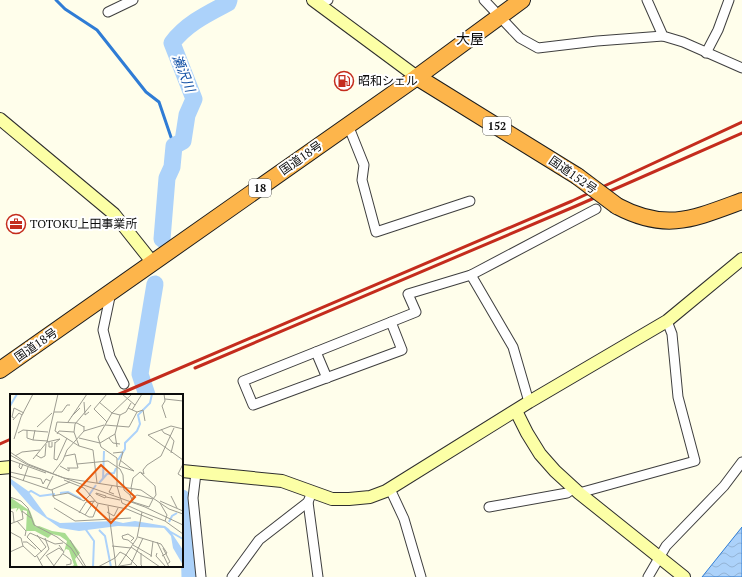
<svg xmlns="http://www.w3.org/2000/svg" width="742" height="577" viewBox="0 0 742 577" font-family="'PT Serif','Noto Sans JP',serif">
<style>
.water{fill:url(#water-waves);stroke:#2f7cd5}
.lines{fill:none;stroke-linecap:round;stroke-linejoin:round}
.stream{stroke:#2f7cd5;stroke-width:3}
.river{stroke:#acd2fa;stroke-width:17}
.street-casing{stroke:#3f3f3f;stroke-width:11}
.secondary-casing{stroke:#2e2e2e;stroke-width:14}
.highway-casing{stroke:#1d1d1d;stroke-width:18}
.street{stroke:#fff;stroke-width:9}
.secondary{stroke:#fcffa6;stroke-width:12}
.highway{stroke:#fdb54b;stroke-width:16}
.rail{stroke:#c42c1d;stroke-width:3}
.highway-bridge-casing{stroke:#1d1d1d;stroke-width:18;stroke-linecap:butt}
.highway-bridge{stroke:#fdb54b;stroke-width:16}
.labels{text-anchor:middle;stroke-width:4;stroke-linejoin:round;paint-order:stroke}
.shield{fill:#fff;stroke:#555;stroke-width:1}
.shield-label{font-size:11px;font-weight:bold;fill:#0c0c0c}
.poi-label{font-size:12px;fill:#0c0c0c;stroke:#fff;text-anchor:start}
.street-label{font-size:12px;fill:#0c0c0c;stroke:#fff}
.water-label{font-size:13px;font-style:italic;fill:#0f4ea4;stroke:#fff}
.quarter-label{font-size:14px;fill:#0c0c0c;stroke:#fff}
.inset-river{fill:none;stroke:#acd2fa;stroke-width:2}
.inset-road{fill:none;stroke:#9e9d92;stroke-width:1}
.view{fill:#e8590c;fill-opacity:0.15;stroke:#e8590c;stroke-width:2}
.inset-edge{fill:none;stroke:#0c0c0c;stroke-width:2}
</style>
<defs>
<pattern id="water-waves" width="16" height="10" patternUnits="userSpaceOnUse"><rect width="16" height="10" fill="#acd2fa"/><path d="M0 5q4-4 8 0t8 0" fill="none" stroke="#93b3d5"/></pattern>
</defs>
<rect width="100%" height="100%" fill="#fffeeb"/>
<!-- water -->
<path class="water" d="M 742,527 L 742,577 L 702,577 Z"/>
<g class="lines">
<!-- stream -->
<path class="stream" d="M 56,0 L 65,9 L 97,30 L 146,92 L 159,102 L 174,146"/>
<!-- river -->
<g class="river">
<path d="M 162,239 L 167,178 L 172,167 L 174,146 L 183,141 L 187,115 L 194,99 L 172,43 C 186,24 207,14 228,3 L 229,0"/>
<path d="M 147,395 L 140,374 L 155,284"/>
<path d="M 182,498 L 184,520 L 189,542 L 190,577"/>
</g>
<!-- street casing -->
<g class="street-casing">
<g id="street">
<path d="M 484,0 L 520,38 L 538,48 L 597,41 L 663,36"/>
<path d="M 647,0 L 663,36 L 683,42 L 742,68"/>
<path d="M 316,2 L 328,0"/>
<path d="M 108,12 L 133,0"/>
<path d="M 706,53 L 718,30 L 729,0"/>
<path d="M 348,125 L 364,165 L 362,180 L 376,232 L 470,201"/>
<path d="M 471,275 L 513,347 L 529,402"/>
<path d="M 111,292 L 103,330 L 110,357 L 124,384"/>
<path d="M 391,322 L 402,350 L 253,405 L 243,381 Z"/>
<path d="M 391,322 L 416,312 L 408,294 L 471,275 L 596,209"/>
<path d="M 316,352 L 327,378"/>
<path d="M 196,473 L 193,498 L 201,577"/>
<path d="M 390,489 L 404,519 L 421,577"/>
<path d="M 579,493 L 695,461 L 678,397 L 672,334 L 667,321"/>
<path d="M 308,502 L 318,577"/>
<path d="M 489,507 L 567,493 L 574,488"/>
<path d="M 232,577 L 259,540 L 308,502 L 312,492"/>
<path d="M 648,577 L 666,546 L 724,486 L 742,462"/>
</g>
</g>
<!-- secondary casing -->
<g class="secondary-casing">
<g id="secondary">
<path d="M 313,0 L 417,77"/>
<path d="M 0,119 L 114,214 L 153,263"/>
<path d="M 516,411 L 527,433 L 540,454 L 555,471 L 579,493 L 684,577"/>
<path d="M 0,468 L 11,467"/>
<path d="M 182,471 L 282,481 L 332,499 L 349,499 L 370,497 L 386,491 L 529,402 L 667,321 L 742,259"/>
</g>
</g>
<!-- highway casing -->
<g class="highway-casing">
<g id="highway">
<path d="M 417,77 L 577,176"/>
<path d="M 617,206 C 666,232 693,219 742,201"/>
<path d="M 0,370 L 417,77 L 522,0"/>
</g>
</g>
<!-- street -->
<use href="#street" class="street"/>
<!-- secondary -->
<use href="#secondary" class="secondary"/>
<!-- highway -->
<use href="#highway" class="highway"/>
<!-- rail -->
<g class="rail">
<path d="M 195,368 L 576,206 L 742,133"/>
<path d="M 117,395 L 572,201 L 742,122"/>
<path d="M 0,444 L 11,439"/>
</g>
<!-- highway-bridge casing -->
<g class="highway-bridge-casing">
<path id="highway-bridge" d="M 577,176 L 617,206"/>
</g>
<!-- highway-bridge -->
<use href="#highway-bridge" class="highway-bridge"/>
</g>
<!-- icons -->
<defs>
<g id="fuel-ring" transform="scale(1)"><circle r="9.5" fill="#fff" stroke="#c42c1d" stroke-width="1.5"/><path d="M-5.5-6h7V0h2V4h1.3V-2.5L3-4.5l.8-.8L6-3V5H2.5V1h-1V6h-7ZM-4.2-4.7v3.2H.2V-4.7Z" fill="#c42c1d"/></g>
<g id="office-ring" transform="scale(1)"><circle r="9.5" fill="#fff" stroke="#c42c1d" stroke-width="1.5"/><path d="M-6-3h4V-5.5h4V-3h4V5H-6ZM-1-4.5V-3h2v-1.5ZM-6 0V1H6V0Z" fill="#c42c1d"/></g>
</defs>
<g fill-rule="evenodd">
<use href="#fuel-ring" x="344" y="81"/>
<use href="#office-ring" x="16" y="224"/>
</g>
<g class="labels">
<!-- shield labels -->
<g class="shield">
<rect x="483" y="117" width="28" height="18" rx="3"/>
<rect x="249" y="179" width="22" height="18" rx="3"/>
</g>
<g class="shield-label">
<text x="497" y="130">152</text>
<text x="260" y="192">18</text>
</g>
<!-- poi labels -->
<g class="poi-label">
<text x="358" y="85">昭和シェル</text>
<text x="30" y="228">TOTOKU上田事業所</text>
</g>
<!-- street labels -->
<g class="street-label">
<text transform="translate(301 158) rotate(-35)" y="4">国道18号</text>
<text transform="translate(573 175) rotate(35)" y="4">国道152号</text>
<text transform="translate(36 345) rotate(-35)" y="4">国道18号</text>
</g>
<!-- water labels -->
<g class="water-label">
<text transform="translate(184 73) rotate(68)" y="5">瀬沢川</text>
</g>
<!-- quarter labels -->
<g class="quarter-label">
<text x="470" y="44">大屋</text>
</g>
</g>
<!-- overview -->
<g transform="translate(10 394)">
<rect width="173" height="173" fill="#fffeeb"/>
<path d="M 0,103 L 20,117 L 26,133 L 29,132 L 42,137 L 55,139 L 70,159 L 65,165 L 68,173 L 61,173 L 64,171 L 59,156 L 56,155 L 54,158 L 57,147 L 50,142 L 42,140 L 38,144 L 25,137 L 16,137 L 17,117 L 13,116 L 12,119 L 9,114 L 6,118 L 7,114 L 0,115 Z" fill="#a9dd91"/>
<path d="M 1,85 L 18,97 L 37,123 L 50,129 L 105,127 L 113,129 L 125,127 L 155,132 L 159,135 L 173,156 L 173,171 L 163,154 L 161,142 L 154,134 L 108,132 L 69,137 L 50,134 L 23,115 L 0,89 Z" fill="#acd2fa"/>
<path class="inset-river" d="M 0,12 L 7,0M 108,66 L 115,55 L 115,49 L 127,37 L 130,30 L 128,21 L 140,9 L 142,0M 93,85 L 94,57M 89,89 L 97,80 L 104,79 L 106,74M 50,99 L 58,98 L 71,105M 16,100 L 21,97 L 30,102 L 45,100M 79,101 L 86,91M 159,128 L 162,122 L 167,119M 74,133 L 84,147 L 83,173M 89,136 L 95,142 L 101,173M 159,137 L 173,145"/>
<path class="inset-road" d="M 97,0 L 84,15 L 97,28M 112,0 L 125,11M 154,0 L 155,7 L 152,12 L 156,24M 155,5 L 173,7M 74,8 L 75,21 L 79,18M 89,8 L 102,19 L 110,21 L 116,18 L 121,9M 122,16 L 132,0M 44,18 L 52,18 L 57,11 L 60,11M 127,18 L 133,16 L 135,27M 61,23 L 70,14M 4,24 L 2,23 L 4,14 L 14,19M 3,26 L 9,19 L 12,21M 58,28 L 77,0M 95,31 L 119,33 L 127,18 L 118,14M 27,33 L 42,19M 74,33 L 67,29 L 47,28 L 45,37 L 69,52 L 83,56 L 87,89M 151,35 L 154,39 L 161,42M 173,35 L 161,32 L 138,41 L 173,66M 17,36 L 17,44 L 23,46M 25,36 L 23,46 L 38,47M 74,37 L 94,31M 8,39 L 13,36 L 38,38M 47,40 L 49,37 L 64,38M 160,42 L 164,47 L 161,59M 69,44 L 90,49 L 105,40M 99,44 L 103,49 L 110,50M 4,45 L 11,23 L 23,0M 37,48 L 50,45 L 45,49M 39,48 L 39,53 L 42,53 L 42,48M 45,48 L 44,65 L 47,66 L 57,44M 69,52 L 64,38 L 65,30 L 81,11M 107,53 L 105,40 L 110,21M 0,58 L 18,70 L 54,84 L 131,96 L 159,115 L 173,120M 103,59 L 113,58 L 109,72M 0,61 L 18,71 L 135,113 L 173,131M 26,61 L 31,64 L 35,62 L 36,50M 5,62 L 12,58 L 30,56M 55,62 L 65,60 L 67,70 L 98,67 L 110,75 L 113,81 L 114,96 L 120,101M 23,65 L 37,48 L 48,0M 0,66 L 36,79M 10,69 L 9,73 L 11,75 L 13,70M 173,70 L 168,80 L 173,83M 50,72 L 59,77 L 59,74M 109,72 L 124,77 L 110,66M 57,74 L 68,74 L 67,70M 0,78 L 31,85 L 33,90 L 36,85 L 40,87M 130,78 L 134,80 L 133,76 L 137,71 L 151,62 L 164,34M 43,79 L 53,66 L 57,56 L 74,37 L 74,32M 0,82 L 41,96 L 60,88M 54,86 L 74,94 L 87,109 L 117,115 L 143,126M 13,87 L 18,73M 102,92 L 99,98 L 104,100M 107,92 L 107,64 L 91,53 L 88,43 L 102,19 L 122,0M 107,92 L 112,109 L 132,118 L 127,144 L 108,173M 37,94 L 43,82M 121,94 L 123,84 L 130,78M 122,95 L 120,101 L 123,108 L 139,113 L 143,105M 42,96 L 44,104 L 79,123 L 83,123 L 88,110M 86,99 L 96,102 L 95,104 L 86,100 ZM 42,102 L 58,99 L 74,107 L 80,101M 161,102 L 167,114M 0,103 L 11,107 L 18,114 L 24,131 L 47,143 L 61,154 L 67,163M 96,103 L 110,106M 122,104 L 127,101 L 143,105 L 146,101 L 145,92 L 131,79M 150,107 L 173,117M 98,112 L 106,173M 44,114 L 65,127 L 121,124M 0,117 L 3,118 L 4,128M 97,118 L 104,122 L 108,114M 132,118 L 155,127 L 157,121 L 150,109M 69,119 L 76,108 L 85,107M 75,121 L 84,107M 7,127 L 16,137 L 15,142M 155,127 L 173,140M 0,130 L 13,125 L 12,117 L 21,124M 0,138 L 11,144 L 13,152 L 25,163 L 36,153 L 27,141M 128,143 L 151,150 L 157,159 L 152,162M 60,146 L 76,173M 121,147 L 124,144 L 118,140 L 112,142 L 113,145 L 118,146 L 123,150M 13,148 L 17,148 L 26,155M 147,148 L 159,173M 123,151 L 142,162M 102,152 L 121,154M 121,153 L 150,173M 153,154 L 160,168 L 157,170M 0,158 L 13,152M 32,158 L 17,143 L 20,139 L 45,150 L 53,149M 131,159 L 131,171 L 133,173M 147,159 L 146,162 L 156,173M 53,160 L 61,166 L 61,170 L 56,171M 36,161 L 44,172M 37,161 L 49,154 L 53,157M 116,161 L 128,173M 27,162 L 33,173M 67,163 L 74,173M 141,163 L 143,147M 29,167 L 39,155 L 35,144M 121,170 L 133,144M 110,172 L 122,170M 43,173 L 54,158 L 49,151M 88,173 L 105,164 L 110,158 L 116,161"/>
<path class="view" d="M 91,71 L 125,103 L 101,129 L 67,97 Z"/>
<rect width="173" height="173" class="inset-edge"/>
</g>
</svg>
